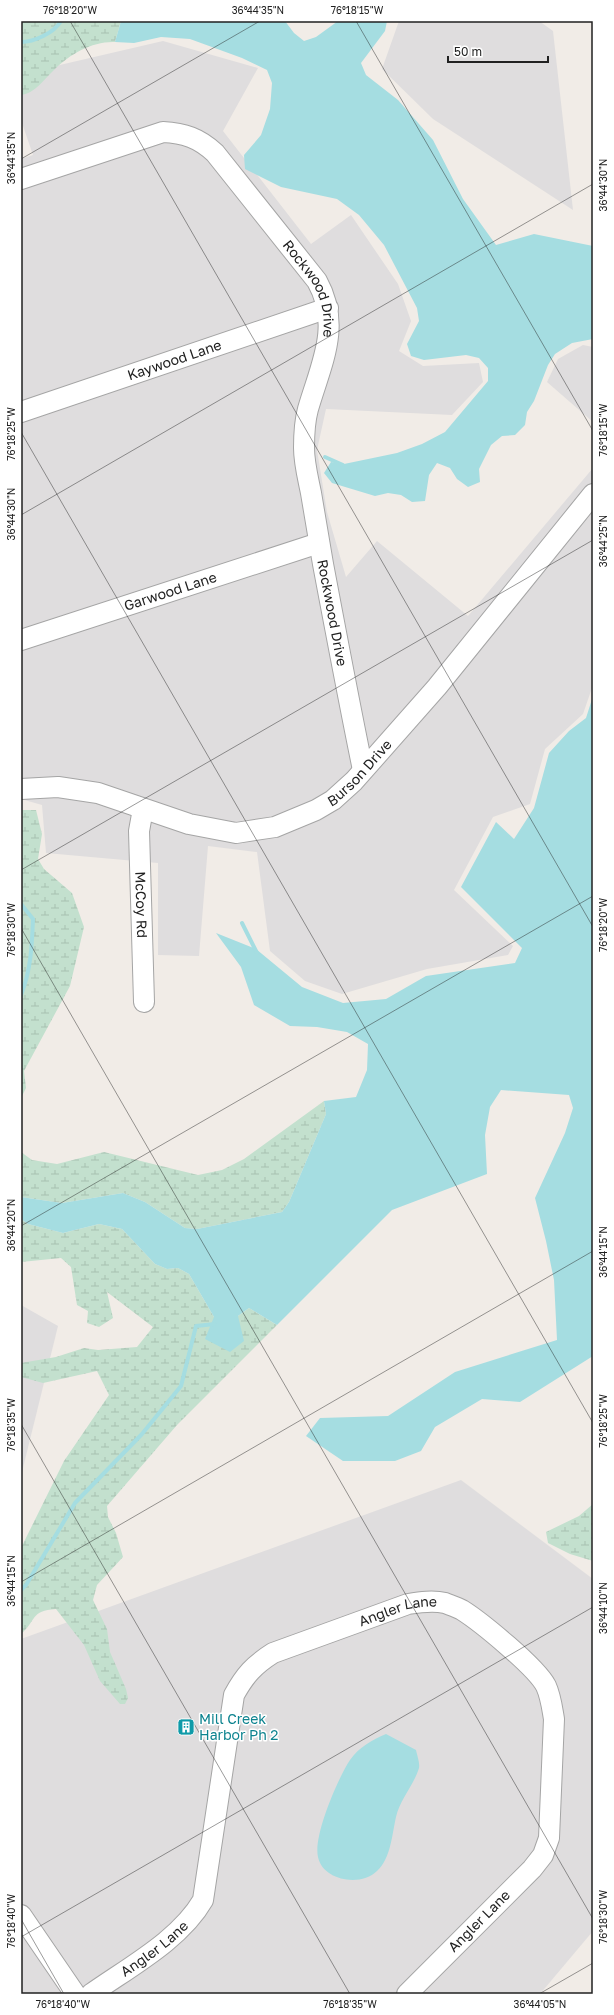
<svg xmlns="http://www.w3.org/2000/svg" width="614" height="2015" viewBox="0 0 614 2015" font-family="'Golos Text',sans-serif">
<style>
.residential{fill:#dfddde}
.wetland{fill:url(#wetland-marsh)}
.water{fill:#a5dde1}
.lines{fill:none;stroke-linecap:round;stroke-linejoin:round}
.stream{stroke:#a5dde1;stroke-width:4}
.minor-casing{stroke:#a5a5a5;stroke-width:22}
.minor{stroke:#fff;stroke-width:20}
.ticks{fill:none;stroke:#212121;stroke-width:1;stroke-opacity:0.45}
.labels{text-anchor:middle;stroke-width:3;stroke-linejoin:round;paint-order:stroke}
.street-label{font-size:14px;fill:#212121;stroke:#fff}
.culture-label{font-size:14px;fill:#0d838f;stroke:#fff;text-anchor:start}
.neatline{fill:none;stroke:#212121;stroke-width:1.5}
.ticks-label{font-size:10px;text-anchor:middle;fill:#212121}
</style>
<defs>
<pattern id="wetland-marsh" width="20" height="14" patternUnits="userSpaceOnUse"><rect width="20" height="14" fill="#c3e0ce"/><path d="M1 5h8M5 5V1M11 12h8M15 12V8" fill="none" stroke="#a7c0b1"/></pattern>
</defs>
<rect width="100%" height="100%" fill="#f1ece7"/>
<!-- residential -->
<g class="residential">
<path d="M 399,21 L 539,21 L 553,31 L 573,210 L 433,119 L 382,69 Z"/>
<path d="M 163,41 L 258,68 L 223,131 L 311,244 L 351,215 L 398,284 L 411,321 L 399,351 L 423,366 L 479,363 L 483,382 L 452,415 L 326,409 L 317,450 L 327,512 L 346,577 L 377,541 L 468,616 L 593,468 L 593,685 L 583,714 L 545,749 L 530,804 L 493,817 L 454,890 L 513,946 L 508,955 L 427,969 L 342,994 L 305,981 L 270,951 L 257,852 L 208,846 L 199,956 L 158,955 L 158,863 L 46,853 L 42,805 L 21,799 L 21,159 L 33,155 L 21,120 L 21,74 Z"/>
<path d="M 583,345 L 593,347 L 593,422 L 547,382 L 558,359 Z"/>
<path d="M 21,1305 L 58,1326 L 21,1476 Z"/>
<path d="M 461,1480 L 593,1579 L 593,1931 L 540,1994 L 21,1994 L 21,1639 Z"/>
</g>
<!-- wetland -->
<g class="wetland">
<path d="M 21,21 L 121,21 L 115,42 C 93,41 70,54 55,69 C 44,79 36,93 21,95 Z"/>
<path d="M 21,810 L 36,810 L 42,834 L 38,859 L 44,869 L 72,893 L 84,927 L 70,986 L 24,1071 L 26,1088 L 21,1098 Z"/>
<path d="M 324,1101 L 326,1114 L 289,1202 L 282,1212 L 197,1229 L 185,1228 L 145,1202 L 123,1193 L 62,1203 L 21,1197 L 21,1152 L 32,1160 L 57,1164 L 104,1152 L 198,1175 L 222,1170 L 244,1159 Z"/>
<path d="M 21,1219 L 28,1224 L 63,1233 L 99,1224 L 122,1229 L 155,1264 L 167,1269 L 178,1268 L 189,1274 L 214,1317 L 238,1316 L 249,1308 L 277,1325 L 177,1425 L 107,1506 L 108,1517 L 116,1533 L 123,1557 L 97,1585 L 93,1600 L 107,1629 L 110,1652 L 126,1689 L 128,1698 L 125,1704 L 120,1704 L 100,1681 L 84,1645 L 56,1609 C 30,1611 37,1620 21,1634 L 21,1548 L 64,1461 L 109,1395 L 97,1371 L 43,1383 L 21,1377 L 21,1363 L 56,1357 L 84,1348 L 98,1350 L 137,1347 L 153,1327 L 107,1292 L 113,1318 L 99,1327 L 87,1323 L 88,1311 L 77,1305 L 71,1267 L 61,1258 L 21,1262 Z"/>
<path d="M 593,1504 L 593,1561 L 570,1554 L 548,1543 L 546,1532 L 579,1516 Z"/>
</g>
<!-- water -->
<g class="water">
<path d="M 121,21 L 285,21 L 294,33 L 304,41 L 316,37 L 338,21 L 387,21 L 385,31 L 361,63 L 366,75 L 398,100 L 433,140 L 463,199 L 496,245 L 534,234 L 593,246 L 593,339 L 572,343 L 555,354 L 548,365 L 534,401 L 527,412 L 525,425 L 515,435 L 502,436 L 491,445 L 479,469 L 480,482 L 468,487 L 457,479 L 450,468 L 437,463 L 429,475 L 425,501 L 412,502 L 401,495 L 388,493 L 375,496 L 332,483 L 324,473 L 331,462 L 344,464 L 397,453 L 422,444 L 445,432 L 488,381 L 488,368 L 479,358 L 466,355 L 424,360 L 411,356 L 407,344 L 419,321 L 417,308 L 384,245 L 359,215 L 337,199 L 281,187 L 245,169 L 244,155 L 261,135 L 270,109 L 272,83 L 267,70 L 242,58 L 190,39 L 161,37 L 134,43 L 115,42 Z"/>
<path d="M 593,696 L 593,1356 L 520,1402 L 482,1399 L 435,1427 L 421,1451 L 395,1461 L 343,1461 L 306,1436 L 320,1418 L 388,1416 L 455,1372 L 557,1340 L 554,1280 L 546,1241 L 535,1198 L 565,1133 L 573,1108 L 569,1095 L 501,1090 L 490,1107 L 485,1135 L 487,1174 L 392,1210 L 277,1325 L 249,1308 L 238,1316 L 244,1341 L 230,1352 L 205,1339 L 214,1317 L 189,1274 L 178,1268 L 167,1269 L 155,1264 L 122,1229 L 99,1224 L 63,1233 L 28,1224 L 21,1219 L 21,1197 L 62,1203 L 123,1193 L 145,1202 L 185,1228 L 197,1229 L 282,1212 L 289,1202 L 326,1114 L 324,1101 L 356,1097 L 367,1070 L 368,1044 L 347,1032 L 317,1027 L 290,1026 L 254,1005 L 241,967 L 216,933 L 256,949 L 302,987 L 343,1003 L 386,999 L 426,976 L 515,963 L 522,948 L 461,887 L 496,822 L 514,839 L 534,808 L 549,753 L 569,731 L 586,718 Z"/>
<path d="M 386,1734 L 416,1750 C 417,1755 420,1763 419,1768 C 414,1785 400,1799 396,1817 C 392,1834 391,1858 377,1871 C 361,1887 323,1881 318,1857 C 313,1836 338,1778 350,1760 C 359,1747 372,1740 386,1734 Z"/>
</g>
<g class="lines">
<!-- stream -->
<g class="stream">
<path d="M 21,42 C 34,42 54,33 61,21"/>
<path d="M 325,457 L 343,465"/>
<path d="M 21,904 L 33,919 C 32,945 31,970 21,995"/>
<path d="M 242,923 L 257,953"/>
<path d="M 21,1590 L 26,1585 L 75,1503 L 142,1434 L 181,1386 L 196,1326 L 215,1324"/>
</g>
<!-- minor casing -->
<g class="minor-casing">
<g id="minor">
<path id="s1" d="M 21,179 L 163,132 C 184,133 199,138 215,153 L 317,281 C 342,326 321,364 308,409 C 305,420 304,435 304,448 C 304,463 308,478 311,493 C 315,517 319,541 323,564 C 336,633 349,702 363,770"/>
<path id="s2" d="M 21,412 L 328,308"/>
<path id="s3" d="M 21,640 L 319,543"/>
<path id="s4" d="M 21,789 L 58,787 L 98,793 L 189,824 L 236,833 L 275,827 L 316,810 L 333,800 L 354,781 L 437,687 L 593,494"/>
<path id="s5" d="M 143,809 L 139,831 L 144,1002"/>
<path d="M 21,1915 L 75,1994"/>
<path id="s6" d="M 91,1994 C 129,1967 180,1940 203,1900 L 234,1695 C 245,1675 254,1665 273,1653 L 408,1604 C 420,1602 433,1600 445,1603 C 450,1605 457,1607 462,1610 C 481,1622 536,1667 546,1686 C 551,1697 552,1708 554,1719 L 549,1838 L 543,1855 L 532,1869 L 407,1994"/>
</g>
</g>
<!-- minor -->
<use href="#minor" class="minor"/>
</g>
<!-- ticks -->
<path class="ticks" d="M 70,21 L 593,927M 356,21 L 593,431M 21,159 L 260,21M 21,432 L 593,1423M 21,515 L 593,184M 21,870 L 593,540M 21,928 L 593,1919M 21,1226 L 593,896M 21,1424 L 350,1994M 21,1582 L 593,1251M 21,1919 L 64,1994M 21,1937 L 593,1607M 539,1994 L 593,1963"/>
<!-- icons -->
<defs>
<g id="building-square" transform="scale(0.9)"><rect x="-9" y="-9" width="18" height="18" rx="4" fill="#0f9aa8" stroke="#fff"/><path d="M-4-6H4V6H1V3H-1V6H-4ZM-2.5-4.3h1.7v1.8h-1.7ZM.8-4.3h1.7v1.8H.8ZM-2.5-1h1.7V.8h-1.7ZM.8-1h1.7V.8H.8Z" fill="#fff"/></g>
</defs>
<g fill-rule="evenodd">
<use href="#building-square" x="186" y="1727"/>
</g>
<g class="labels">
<!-- street labels -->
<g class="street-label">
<text dy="5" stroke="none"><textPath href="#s1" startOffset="375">Rockwood Drive</textPath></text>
<text dy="5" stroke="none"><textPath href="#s2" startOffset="162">Kaywood Lane</textPath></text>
<text dy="5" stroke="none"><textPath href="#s3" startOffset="157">Garwood Lane</textPath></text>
<text dy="5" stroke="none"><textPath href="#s1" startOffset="710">Rockwood Drive</textPath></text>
<text dy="5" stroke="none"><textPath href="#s4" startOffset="363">Burson Drive</textPath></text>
<text dy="5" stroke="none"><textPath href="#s5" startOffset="96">McCoy Rd</textPath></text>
<text dy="5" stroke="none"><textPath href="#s6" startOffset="545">Angler Lane</textPath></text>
<text transform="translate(479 1921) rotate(-45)" y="5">Angler Lane</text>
<text dy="5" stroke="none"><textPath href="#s6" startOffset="78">Angler Lane</textPath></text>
</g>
<!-- culture labels -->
<g class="culture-label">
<text x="199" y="1724">Mill Creek<tspan x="199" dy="16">Harbor Ph 2</tspan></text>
</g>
</g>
<!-- border -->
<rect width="614" height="2015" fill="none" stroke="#ffffff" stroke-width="44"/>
<!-- scale -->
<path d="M448 56v6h100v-6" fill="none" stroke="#212121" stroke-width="2"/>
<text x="454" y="56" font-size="12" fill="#212121" stroke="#ffffff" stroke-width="3" paint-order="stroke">50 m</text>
<rect x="22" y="22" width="570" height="1971" class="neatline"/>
<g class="ticks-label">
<text x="70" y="14">76°18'20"W</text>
<text x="258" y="14">36°44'35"N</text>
<text x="357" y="14">76°18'15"W</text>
<text transform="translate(11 158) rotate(-90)" y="4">36°44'35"N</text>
<text transform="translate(603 185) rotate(-90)" y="4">36°44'30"N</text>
<text transform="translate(603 430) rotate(-90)" y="4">76°18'15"W</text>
<text transform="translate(11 434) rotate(-90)" y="4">76°18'25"W</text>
<text transform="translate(11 514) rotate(-90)" y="4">36°44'30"N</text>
<text transform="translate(603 541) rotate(-90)" y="4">36°44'25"N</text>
<text transform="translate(603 925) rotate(-90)" y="4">76°18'20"W</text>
<text transform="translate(11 930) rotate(-90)" y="4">76°18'30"W</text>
<text transform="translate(11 1225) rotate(-90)" y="4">36°44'20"N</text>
<text transform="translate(603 1252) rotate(-90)" y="4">36°44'15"N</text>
<text transform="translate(603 1421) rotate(-90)" y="4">76°18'25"W</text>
<text transform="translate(11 1425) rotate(-90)" y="4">76°18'35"W</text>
<text transform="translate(11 1581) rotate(-90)" y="4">36°44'15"N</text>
<text transform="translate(603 1608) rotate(-90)" y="4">36°44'10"N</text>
<text transform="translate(603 1917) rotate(-90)" y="4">76°18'30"W</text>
<text transform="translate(11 1921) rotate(-90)" y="4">76°18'40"W</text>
<text x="63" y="2008">76°18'40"W</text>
<text x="350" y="2008">76°18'35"W</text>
<text x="540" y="2008">36°44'05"N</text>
</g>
</svg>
